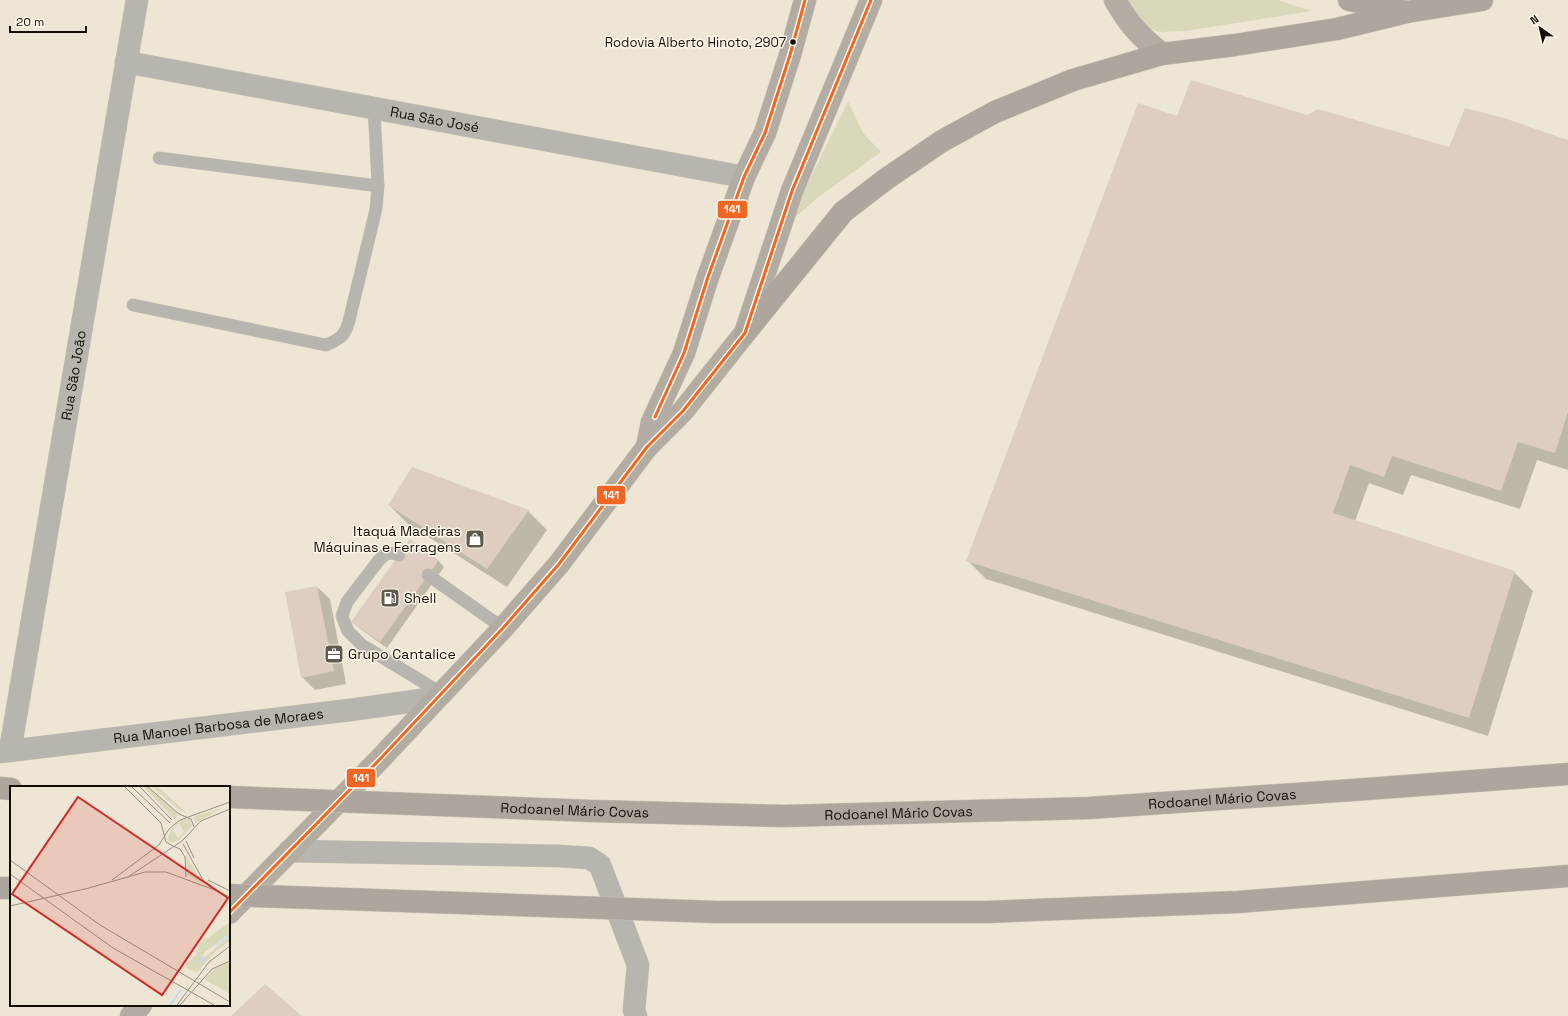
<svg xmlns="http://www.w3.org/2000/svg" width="1568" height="1016" viewBox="0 0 1568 1016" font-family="'Space Grotesk',sans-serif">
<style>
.green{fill:#dad8bb}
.shadow{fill:#0003}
.building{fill:#ddcec1}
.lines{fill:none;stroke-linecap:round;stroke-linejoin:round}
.lane-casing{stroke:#c9c3b5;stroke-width:13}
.street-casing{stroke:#c9c3b5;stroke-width:23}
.primary-casing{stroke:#c9c3b5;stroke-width:23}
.highway-casing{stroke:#c9c3b5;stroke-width:23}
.lane{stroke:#b8b4ae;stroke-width:12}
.street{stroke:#b8b4ae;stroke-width:22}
.primary{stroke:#b2aca3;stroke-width:22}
.highway{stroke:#ada69d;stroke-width:22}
.highway-bridge-casing{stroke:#c9c3b5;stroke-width:23;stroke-linecap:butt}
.highway-bridge{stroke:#ada69d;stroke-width:22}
.bus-1-casing{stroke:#fef8eb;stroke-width:6}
.bus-1{stroke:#f26522;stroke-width:3}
.bus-dot{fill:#130e04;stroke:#fef8eb;stroke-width:1.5}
.labels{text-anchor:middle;stroke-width:3;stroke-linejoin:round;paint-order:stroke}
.bus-label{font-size:13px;fill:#130e04;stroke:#fef8eb;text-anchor:end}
.street-label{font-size:14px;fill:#130e04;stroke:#fef8eb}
.poi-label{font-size:14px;fill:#130e04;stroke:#fef8eb;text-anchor:start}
.inset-river{fill:none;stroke:#c9d8ef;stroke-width:2}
.inset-road{fill:none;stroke:#969081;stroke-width:1}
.view{fill:#d62828;fill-opacity:0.15;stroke:#d62828;stroke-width:2}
.inset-edge{fill:none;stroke:#130e04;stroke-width:2}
.line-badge{stroke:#fef8eb;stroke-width:1.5}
.badge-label{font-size:11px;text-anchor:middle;font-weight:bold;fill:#fff}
</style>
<rect width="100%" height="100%" fill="#eee6d4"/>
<!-- green -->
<g class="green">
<path d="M 1123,0 L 1278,0 L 1312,11 L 1186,31 L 1159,32 L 1141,25 Z"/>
<path d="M 848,101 L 863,133 L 881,152 L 817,198 L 788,224 Z"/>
</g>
<!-- shadow -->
<g class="shadow">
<path d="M 1308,116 L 1450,148 L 1568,141 L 1568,470 L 1537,460 L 1520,509 L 1411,475 L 1403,495 L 1369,483 L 1355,521 L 1514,572 L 1533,591 L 1488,736 L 986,579 L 967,560 L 1178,117 Z"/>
<path d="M 389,505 L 528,511 L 547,530 L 507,587 L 408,524 Z"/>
<path d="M 438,560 L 444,567 L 387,648 L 359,628 L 353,622 Z"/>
<path d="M 317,587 L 330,599 L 346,684 L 315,690 L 302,677 Z"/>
</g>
<!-- building -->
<g class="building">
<path d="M 1191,80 L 1307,115 L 1318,109 L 1449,147 L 1465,108 L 1504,118 L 1568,140 L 1568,412 L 1555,453 L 1518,442 L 1501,491 L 1392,456 L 1384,477 L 1350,465 L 1333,513 L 1515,571 L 1469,718 L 966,561 L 1138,103 L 1177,116 Z"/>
<path d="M 412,467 L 529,510 L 487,569 L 388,505 Z"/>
<path d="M 410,539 L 439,560 L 380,642 L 351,622 Z"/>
<path d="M 317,586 L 334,671 L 301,678 L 285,592 Z"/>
<path d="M 265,984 L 302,1016 L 231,1016 Z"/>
</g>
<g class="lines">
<!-- lane casing -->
<g class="lane-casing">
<g id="lane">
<path d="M 159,158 L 378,186"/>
<path d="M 133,305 L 326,345 C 340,339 345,336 349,321 L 376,209 L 378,186 L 374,108"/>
<path d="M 399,555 L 392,553 L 386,554 L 379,560 L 347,602 L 342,616 L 348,631 L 362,645 L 441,693"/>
<path d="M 428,575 L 503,628"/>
</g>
</g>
<!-- street casing -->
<g class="street-casing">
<g id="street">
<path id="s1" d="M 126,62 L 744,177"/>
<path id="s2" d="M 10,751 L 137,0"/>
<path id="s3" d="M 0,752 L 350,710 L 436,698"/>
<path d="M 289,851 L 559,856 L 589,858 L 600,865 L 638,965 L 634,1010 L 636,1016"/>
</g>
</g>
<!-- primary casing -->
<g class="primary-casing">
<g id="primary">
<path d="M 1115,0 C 1129,25 1140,36 1162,54"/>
<path d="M 647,447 L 652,422 L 684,353 L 708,277 L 744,177 L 765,133 L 790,55 L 805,0"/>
<path d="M 229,913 L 380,759 L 503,628 L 559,564 L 647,447 L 683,411 L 745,333 L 792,191 L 871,0"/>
<path d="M 131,1016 L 141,1005"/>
</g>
</g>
<!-- highway casing -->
<g class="highway-casing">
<g id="highway">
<path d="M 1349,0 L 1407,12 L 1482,0"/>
<path d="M 745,333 L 843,212 L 886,179 L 942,141 L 995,112 L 1073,80 L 1162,54 L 1235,45 L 1337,29 L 1407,12"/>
<path d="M 0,788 L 11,789"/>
<path d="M 0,888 L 11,888"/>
</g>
</g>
<!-- lane -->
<use href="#lane" class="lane"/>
<!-- street -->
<use href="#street" class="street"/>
<!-- primary -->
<use href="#primary" class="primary"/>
<!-- highway -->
<use href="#highway" class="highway"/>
<!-- highway-bridge casing -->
<g class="highway-bridge-casing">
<g id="highway-bridge">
<path id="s4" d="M 229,797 L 592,811 L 784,816 L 1089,808 L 1353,790 L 1568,774"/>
<path d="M 229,895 L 717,912 L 987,912 L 1238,902 L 1568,876"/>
</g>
</g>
<!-- highway-bridge -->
<use href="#highway-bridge" class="highway-bridge"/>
<!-- bus-1 casing -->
<g class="bus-1-casing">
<g id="bus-1">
<path d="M 655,417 L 684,353 L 708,277 L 744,177 L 765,133 L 790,55 L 805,0"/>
<path d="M 229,913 L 380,759 L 503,628 L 559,564 L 647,447 L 683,411 L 745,333 L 792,191 L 871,0"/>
</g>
</g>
<!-- bus-1 -->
<use href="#bus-1" class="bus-1"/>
</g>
<!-- icons -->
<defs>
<g id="shop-square" transform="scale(1)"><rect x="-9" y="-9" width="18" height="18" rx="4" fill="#605a4d" stroke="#fef8eb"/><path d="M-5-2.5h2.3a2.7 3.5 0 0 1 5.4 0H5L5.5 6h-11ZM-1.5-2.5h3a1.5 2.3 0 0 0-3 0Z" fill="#fff"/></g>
<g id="fuel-square" transform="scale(1)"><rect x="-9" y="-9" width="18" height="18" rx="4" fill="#605a4d" stroke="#fef8eb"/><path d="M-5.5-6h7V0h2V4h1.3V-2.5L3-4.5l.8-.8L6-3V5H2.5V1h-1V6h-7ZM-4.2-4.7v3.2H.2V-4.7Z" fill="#fff"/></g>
<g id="office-square" transform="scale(1)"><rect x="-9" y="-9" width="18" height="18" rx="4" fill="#605a4d" stroke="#fef8eb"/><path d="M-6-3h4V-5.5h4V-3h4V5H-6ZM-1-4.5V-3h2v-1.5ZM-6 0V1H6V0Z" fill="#fff"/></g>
</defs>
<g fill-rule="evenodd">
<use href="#shop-square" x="475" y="539"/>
<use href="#fuel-square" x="390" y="598"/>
<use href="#office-square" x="334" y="654"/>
</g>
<!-- markers -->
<circle class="bus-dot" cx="793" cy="42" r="3.5"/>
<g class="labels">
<!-- bus labels -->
<g class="bus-label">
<text x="786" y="47">Rodovia Alberto Hinoto, 2907</text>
</g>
<!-- street labels -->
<g class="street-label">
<text dy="5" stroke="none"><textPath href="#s1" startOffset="314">Rua São José</textPath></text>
<text dy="5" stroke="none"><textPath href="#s2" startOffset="381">Rua São João</textPath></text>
<text dy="5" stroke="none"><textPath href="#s3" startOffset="220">Rua Manoel Barbosa de Moraes</textPath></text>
<text dy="5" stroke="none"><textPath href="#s4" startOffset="994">Rodoanel Mário Covas</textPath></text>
<text dy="5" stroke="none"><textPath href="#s4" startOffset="346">Rodoanel Mário Covas</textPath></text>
<text dy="5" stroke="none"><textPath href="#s4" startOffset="670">Rodoanel Mário Covas</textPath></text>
</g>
<!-- poi labels -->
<g class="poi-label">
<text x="461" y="536" text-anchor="end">Itaquá Madeiras<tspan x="461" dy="16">Máquinas e Ferragens</tspan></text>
<text x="404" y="603">Shell</text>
<text x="348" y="659">Grupo Cantalice</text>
</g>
</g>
<!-- overview -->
<g transform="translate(10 786)">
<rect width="220" height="220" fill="#eee6d4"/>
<path d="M 134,1 L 138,1 L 169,29 L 164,33 ZM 143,1 L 148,1 L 177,27 L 169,24 ZM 214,21 L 186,37 L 183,31 ZM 179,32 L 182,40 L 169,54 L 161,57 L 157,54 L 161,44 L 171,34 ZM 169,37 L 174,46 L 168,52 L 163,44 ZM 176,69 L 188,90 L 193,97 L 177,89 ZM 220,136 L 220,147 L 194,167 L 191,174 L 220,150 L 220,155 L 205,166 L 187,186 L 178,183 L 175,179 L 187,168 L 189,158 ZM 220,176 L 220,208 L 194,193 L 206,182 Z" fill="#dad8bb" fill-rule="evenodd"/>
<path d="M 220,147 L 220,150 L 194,169 L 193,175 L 188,175 Z" fill="#c9d8ef"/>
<path class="inset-river" d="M 160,219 L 171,204"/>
<path class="inset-road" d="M 115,1 L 151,37 L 156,56 L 163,60M 122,1 L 160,37M 130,1 L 162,34M 138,1 L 169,28 L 181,33 L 184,41M 176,55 L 184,72M 173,58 L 193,94 L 202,103 L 220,111M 163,60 L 170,63 L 175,71 L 176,91M 0,74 L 90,139 L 220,216M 0,88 L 103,162 L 204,219M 118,91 L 135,86 L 156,86 L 202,103M 102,94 L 149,59 L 159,43 L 170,34 L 220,16M 198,94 L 220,105M 0,120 L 75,103 L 118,91 L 172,55 L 191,35 L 220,23M 167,219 L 199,176 L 220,160M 170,219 L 202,183 L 220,175"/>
<path class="view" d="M 68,11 L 218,112 L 152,209 L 2,108 Z"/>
<rect width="220" height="220" class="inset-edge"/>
</g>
<g class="line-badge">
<rect x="717" y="200" width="31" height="19" rx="4" fill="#f26522"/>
<rect x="596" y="485" width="30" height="20" rx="4" fill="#f26522"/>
<rect x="346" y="768" width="30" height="20" rx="4" fill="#f26522"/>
</g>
<g class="badge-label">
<text x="732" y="213">141</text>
<text x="611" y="499">141</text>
<text x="361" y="782">141</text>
</g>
<!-- north arrow -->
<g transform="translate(1540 28) rotate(326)" stroke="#fef8eb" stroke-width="3" paint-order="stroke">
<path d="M0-3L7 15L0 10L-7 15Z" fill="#130e04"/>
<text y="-6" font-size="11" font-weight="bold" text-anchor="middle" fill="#130e04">N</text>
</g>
<!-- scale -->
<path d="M10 26v6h76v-6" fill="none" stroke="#130e04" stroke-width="2"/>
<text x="16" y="26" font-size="12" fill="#130e04" stroke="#fef8eb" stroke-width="3" paint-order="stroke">20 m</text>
</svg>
